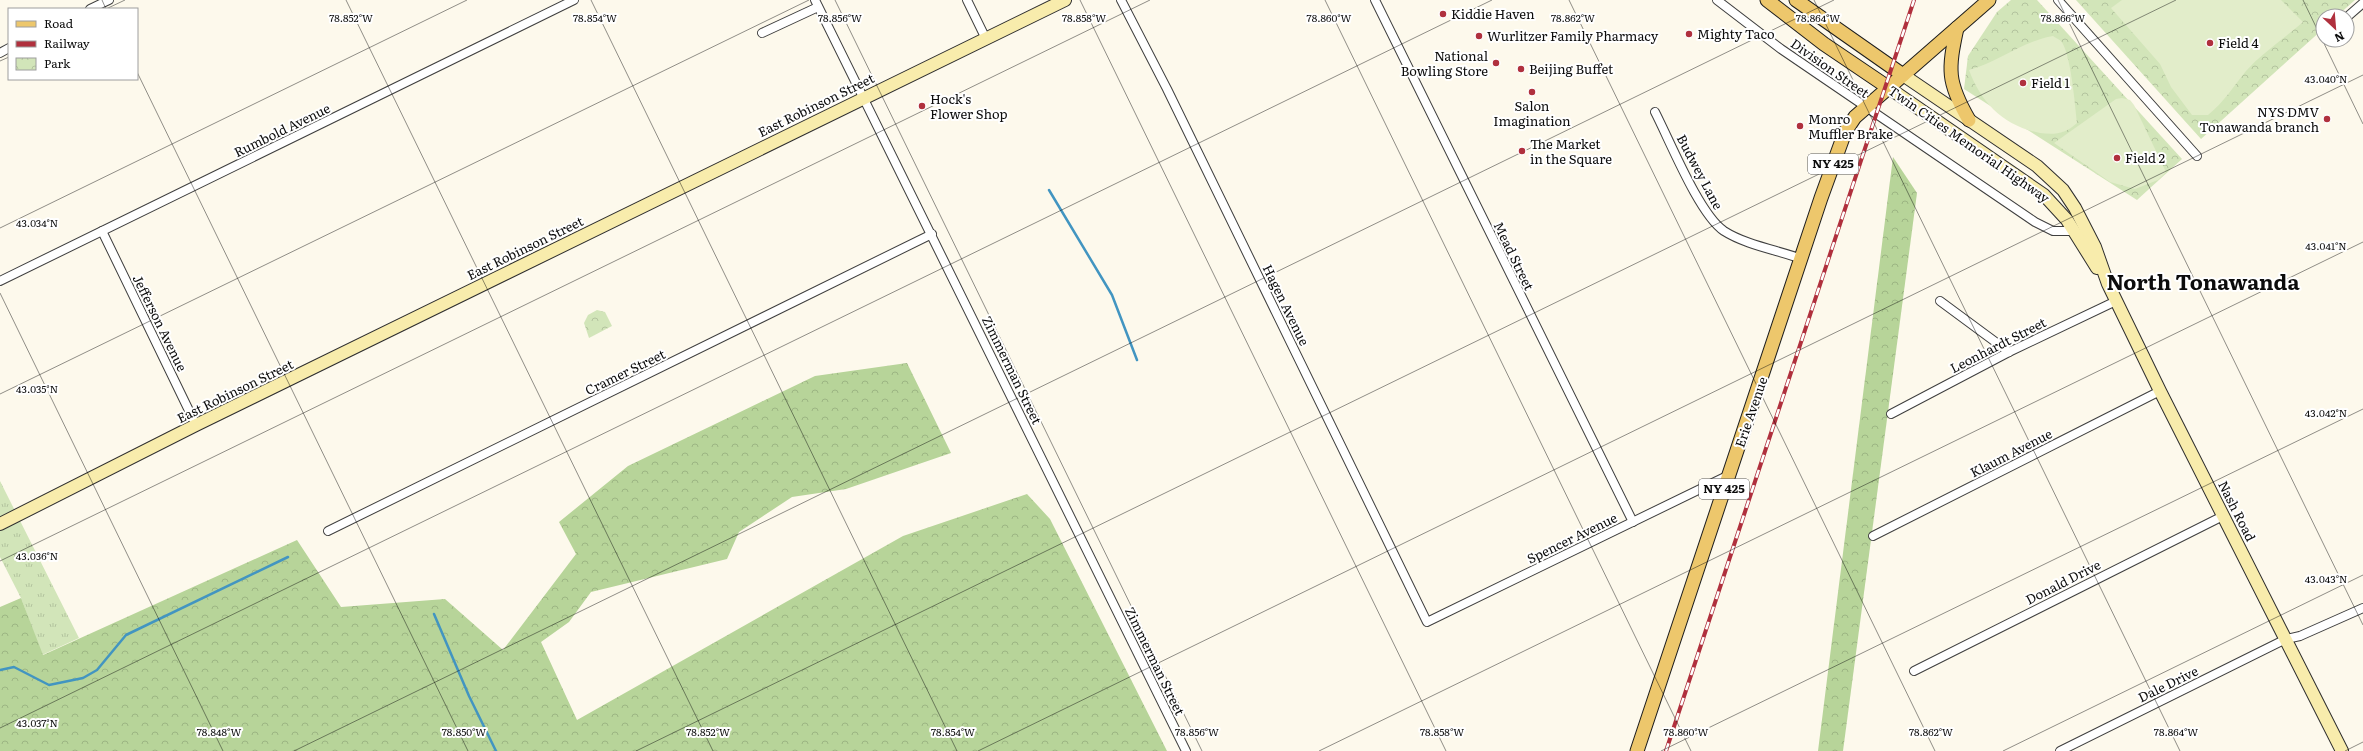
<svg xmlns="http://www.w3.org/2000/svg" width="2363" height="751" viewBox="0 0 2363 751" font-family="Literata,serif">
<style>
.grass{fill:url(#grass-tufts)}
.forest{fill:url(#forest-crowns)}
.park{fill:url(#park-crowns)}
.pitch{fill:#e2edca}
.lines{fill:none;stroke-linecap:round;stroke-linejoin:round}
.stream{stroke:#4295c1;stroke-width:2.5}
.street-casing{stroke:#3f3f3f;stroke-width:10}
.secondary-casing{stroke:#2e2e2e;stroke-width:14}
.primary-casing{stroke:#1d1d1d;stroke-width:15}
.street{stroke:#fff;stroke-width:8}
.secondary{stroke:#f8ecac;stroke-width:12}
.primary{stroke:#edc76c;stroke-width:13}
.rail-casing{stroke:#b0303d;stroke-width:4}
.rail{stroke:#fff;stroke-width:2.5;stroke-dasharray:8;stroke-linecap:butt}
.ticks{fill:none;stroke:#0c0c0c;stroke-width:1;stroke-opacity:0.45}
.poi-dot{fill:#b0303d;stroke:#fff;stroke-width:1.5}
.labels{text-anchor:middle;stroke-width:4;stroke-linejoin:round;paint-order:stroke}
.shield{fill:#fff;stroke:#555;stroke-width:1}
.shield-label{font-size:12px;font-weight:bold;fill:#0c0c0c}
.poi-label{font-size:13px;fill:#0c0c0c;stroke:#fff;text-anchor:start}
.street-label{font-size:13px;fill:#0c0c0c;stroke:#fff}
.town-label{font-size:21px;font-weight:bold;fill:#0c0c0c;stroke:#fff}
.ticks-label{font-size:10px;text-anchor:middle;fill:#0c0c0c;stroke:#fff;stroke-width:4;stroke-linejoin:round;paint-order:stroke}
</style>
<defs>
<pattern id="grass-tufts" width="24" height="20" patternUnits="userSpaceOnUse"><rect width="24" height="20" fill="#d2e5b9"/><path d="M3 7l-1-3M5 7V3M7 7l1-3M15 17l-1-3M17 17v-4M19 17l1-3" fill="none" stroke="#b3c39e"/></pattern>
<pattern id="forest-crowns" width="20" height="18" patternUnits="userSpaceOnUse"><rect width="20" height="18" fill="#b7d499"/><path d="M2 6a3 3 0 1 1 6 0M12 15a3 3 0 1 1 6 0" fill="none" stroke="#9cb583"/></pattern>
<pattern id="park-crowns" width="20" height="18" patternUnits="userSpaceOnUse"><rect width="20" height="18" fill="#d2e5b9"/><path d="M2 6a3 3 0 1 1 6 0M12 15a3 3 0 1 1 6 0" fill="none" stroke="#b3c39e"/></pattern>
</defs>
<rect width="100%" height="100%" fill="#fdf9ec"/>
<!-- grass -->
<path class="grass" d="M 0,481 L 79,638 L 42,655 L 21,598 L 0,557 Z"/>
<!-- forest -->
<g class="forest">
<path d="M 1893,157 L 1917,193 L 1843,751 L 1818,751 Z"/>
<path d="M 907,363 L 951,453 L 846,489 L 792,497 L 739,532 L 727,559 L 591,592 L 569,622 L 541,642 L 577,720 L 903,536 L 1027,494 L 1050,519 L 1167,751 L 0,751 L 0,607 L 21,598 L 43,655 L 297,540 L 341,607 L 445,599 L 503,650 L 576,554 L 559,522 L 628,466 L 815,376 Z"/>
</g>
<!-- park -->
<g class="park">
<path d="M 2011,0 L 2037,0 L 2182,159 L 2137,200 L 1964,89 L 1968,56 L 1997,12 Z"/>
<path d="M 2076,0 L 2355,0 L 2337,16 L 2323,16 L 2323,29 L 2201,139 Z"/>
<path d="M 597,310 L 605,312 L 612,326 L 589,338 L 584,323 L 588,315 Z"/>
</g>
<!-- pitch -->
<g class="pitch">
<path d="M 2122,0 L 2281,0 L 2303,22 C 2285,38 2262,53 2246,71 C 2233,87 2224,102 2208,115 L 2192,115 L 2171,87 L 2160,64 L 2111,8 Z"/>
<path d="M 2053,36 C 2055,38 2059,39 2061,41 C 2071,53 2075,106 2077,123 C 2065,134 2055,135 2040,133 C 2004,126 1981,103 1969,70 C 1999,62 2023,41 2053,36 Z"/>
<path d="M 2122,98 L 2130,100 L 2134,105 L 2166,172 L 2158,180 L 2135,189 L 2110,182 L 2054,143 L 2116,99 Z"/>
</g>
<g class="lines">
<!-- stream -->
<g class="stream">
<path d="M 1049,190 L 1112,295 L 1137,360"/>
<path d="M 434,614 L 469,696 L 496,751"/>
<path d="M 0,670 L 14,667 L 49,685 L 83,678 L 97,670 L 126,635 L 288,557"/>
</g>
<!-- street casing -->
<g class="street-casing">
<g id="street">
<path d="M 815,0 L 1186,751"/>
<path d="M 967,0 L 986,39"/>
<path d="M 1121,0 L 1167,89 L 1427,622 L 1729,475"/>
<path d="M 1375,0 L 1633,522"/>
<path d="M 1717,0 L 1781,49 L 2035,222 L 2053,231 L 2075,231"/>
<path d="M 2058,0 L 2197,156"/>
<path d="M 90,9 L 109,0"/>
<path d="M 2347,17 L 2363,3"/>
<path d="M 762,33 L 818,7"/>
<path d="M 0,53 L 9,48"/>
<path d="M 1655,112 C 1670,141 1699,214 1724,231 C 1746,245 1777,250 1802,259"/>
<path d="M 102,231 L 196,425"/>
<path d="M 0,281 L 574,0"/>
<path d="M 1940,301 L 2009,352"/>
<path d="M 1891,414 L 2009,352 L 2116,301"/>
<path d="M 328,531 L 932,234"/>
<path d="M 1873,536 L 2160,391"/>
<path d="M 1914,671 L 2223,516"/>
<path d="M 2060,751 L 2286,639 L 2300,636 L 2363,608"/>
</g>
</g>
<!-- secondary casing -->
<g class="secondary-casing">
<g id="secondary">
<path d="M 1903,75 L 2037,166 L 2063,190 L 2075,208 L 2095,247 L 2108,284 L 2160,391 L 2342,751"/>
<path d="M 1889,88 L 2044,195 L 2067,220 L 2097,268"/>
<path d="M 0,524 L 196,425 L 1065,0"/>
</g>
</g>
<!-- primary casing -->
<g class="primary-casing">
<g id="primary">
<path d="M 1767,0 L 1824,44 L 1889,88"/>
<path d="M 1796,0 L 1903,75"/>
<path d="M 1957,28 C 1948,70 1947,82 1969,120"/>
<path d="M 1637,751 L 1821,198 L 1845,132 L 1855,117 L 1989,0"/>
</g>
</g>
<!-- street -->
<use href="#street" class="street"/>
<!-- secondary -->
<use href="#secondary" class="secondary"/>
<!-- primary -->
<use href="#primary" class="primary"/>
<!-- rail casing -->
<g class="rail-casing">
<path id="rail" d="M 1666,751 L 1914,0"/>
</g>
<!-- rail -->
<use href="#rail" class="rail"/>
</g>
<!-- ticks -->
<path class="ticks" d="M 102,0 L 106,9M 346,0 L 713,751M 591,0 L 957,751M 835,0 L 1202,751M 1080,0 L 1446,751M 1325,0 L 1691,751M 1569,0 L 1935,751M 1814,0 L 2180,751M 2058,0 L 2363,625M 2303,0 L 2363,124M 106,9 L 125,0M 0,61 L 9,57M 137,72 L 468,751M 0,228 L 467,0M 0,293 L 223,751M 0,394 L 809,0M 0,561 L 1150,0M 0,728 L 1492,0M 294,751 L 1834,0M 636,751 L 2176,0M 978,751 L 2363,75M 1319,751 L 2363,242M 1661,751 L 2363,409M 2003,751 L 2363,575M 2345,751 L 2363,742"/>
<!-- markers -->
<g class="poi-dot">
<circle cx="1443" cy="14" r="4"/>
<circle cx="1689" cy="34" r="4"/>
<circle cx="1479" cy="36" r="4"/>
<circle cx="2210" cy="43" r="4"/>
<circle cx="1496" cy="63" r="4"/>
<circle cx="1521" cy="69" r="4"/>
<circle cx="2023" cy="83" r="4"/>
<circle cx="1532" cy="92" r="4"/>
<circle cx="922" cy="106" r="4"/>
<circle cx="2327" cy="119" r="4"/>
<circle cx="1800" cy="126" r="4"/>
<circle cx="1522" cy="151" r="4"/>
<circle cx="2117" cy="158" r="4"/>
</g>
<g class="labels">
<!-- shield labels -->
<g class="shield">
<rect x="1808" y="154" width="50" height="20" rx="3"/>
<rect x="1699" y="479" width="50" height="20" rx="3"/>
</g>
<g class="shield-label">
<text x="1833" y="168">NY 425</text>
<text x="1724" y="493">NY 425</text>
</g>
<!-- poi labels -->
<g class="poi-label">
<text x="1451" y="19">Kiddie Haven</text>
<text x="1697" y="39">Mighty Taco</text>
<text x="1487" y="41">Wurlitzer Family Pharmacy</text>
<text x="2218" y="48">Field 4</text>
<text x="1488" y="61" text-anchor="end">National<tspan x="1488" dy="15">Bowling Store</tspan></text>
<text x="1529" y="74">Beijing Buffet</text>
<text x="2031" y="88">Field 1</text>
<text x="930" y="104">Hock's<tspan x="930" dy="15">Flower Shop</tspan></text>
<text x="1532" y="111" text-anchor="middle">Salon<tspan x="1532" dy="15">Imagination</tspan></text>
<text x="2319" y="117" text-anchor="end">NYS DMV<tspan x="2319" dy="15">Tonawanda branch</tspan></text>
<text x="1808" y="124">Monro<tspan x="1808" dy="15">Muffler Brake</tspan></text>
<text x="1530" y="149">The Market<tspan x="1530" dy="15">in the Square</tspan></text>
<text x="2125" y="163">Field 2</text>
</g>
<!-- street labels -->
<g class="street-label">
<text transform="translate(1830 68) rotate(35)" y="5">Division Street</text>
<text transform="translate(816 105) rotate(-26)" y="5">East Robinson Street</text>
<text transform="translate(282 130) rotate(-26)" y="5">Rumbold Avenue</text>
<text transform="translate(1969 144) rotate(35)" y="5">Twin Cities Memorial Highway</text>
<text transform="translate(1700 172) rotate(62)" y="5">Budwey Lane</text>
<text transform="translate(525 248) rotate(-26)" y="5">East Robinson Street</text>
<text transform="translate(1514 256) rotate(64)" y="5">Mead Street</text>
<text transform="translate(1286 305) rotate(64)" y="5">Hagen Avenue</text>
<text transform="translate(160 323) rotate(64)" y="5">Jefferson Avenue</text>
<text transform="translate(1998 345) rotate(-27)" y="5">Leonhardt Street</text>
<text transform="translate(1012 370) rotate(64)" y="5">Zimmerman Street</text>
<text transform="translate(625 372) rotate(-26)" y="5">Cramer Street</text>
<text transform="translate(235 391) rotate(-26)" y="5">East Robinson Street</text>
<text transform="translate(1751 412) rotate(-71)" y="5">Erie Avenue</text>
<text transform="translate(2011 453) rotate(-27)" y="5">Klaum Avenue</text>
<text transform="translate(2237 511) rotate(63)" y="5">Nash Road</text>
<text transform="translate(1572 538) rotate(-26)" y="5">Spencer Avenue</text>
<text transform="translate(2063 582) rotate(-27)" y="5">Donald Drive</text>
<text transform="translate(1155 661) rotate(64)" y="5">Zimmerman Street</text>
<text transform="translate(2168 684) rotate(-26)" y="5">Dale Drive</text>
</g>
<!-- town labels -->
<g class="town-label">
<text x="2203" y="290">North Tonawanda</text>
</g>
</g>
<g class="ticks-label">
<text x="351" y="22">78.852°W</text>
<text x="595" y="22">78.854°W</text>
<text x="840" y="22">78.856°W</text>
<text x="1084" y="22">78.858°W</text>
<text x="1329" y="22">78.860°W</text>
<text x="1573" y="22">78.862°W</text>
<text x="1818" y="22">78.864°W</text>
<text x="2063" y="22">78.866°W</text>
<text x="2326" y="83">43.040°N</text>
<text x="37" y="227">43.034°N</text>
<text x="2326" y="250">43.041°N</text>
<text x="37" y="393">43.035°N</text>
<text x="2326" y="417">43.042°N</text>
<text x="37" y="560">43.036°N</text>
<text x="2326" y="583">43.043°N</text>
<text x="37" y="727">43.037°N</text>
<text x="219" y="736">78.848°W</text>
<text x="464" y="736">78.850°W</text>
<text x="708" y="736">78.852°W</text>
<text x="953" y="736">78.854°W</text>
<text x="1197" y="736">78.856°W</text>
<text x="1442" y="736">78.858°W</text>
<text x="1686" y="736">78.860°W</text>
<text x="1931" y="736">78.862°W</text>
<text x="2176" y="736">78.864°W</text>
</g>
<!-- legend -->
<rect x="8" y="8" width="130" height="72" fill="#ffffff" stroke="#9e9e9e"/>
<rect x="16" y="21" width="20" height="6" fill="#edc76c" stroke="#9e9e9e"/>
<text x="44" y="28" font-size="12" fill="#0c0c0c">Road</text>
<rect x="16" y="41" width="20" height="6" fill="#b0303d" stroke="#9e9e9e"/>
<text x="44" y="48" font-size="12" fill="#0c0c0c">Railway</text>
<rect x="16" y="58" width="20" height="12" fill="url(#park-crowns)" stroke="#9e9e9e"/>
<text x="44" y="68" font-size="12" fill="#0c0c0c">Park</text>
<!-- north arrow -->
<g transform="translate(2335 28) rotate(154)"><circle r="19" fill="#ffffff" stroke="#9e9e9e"/>
<path d="M0-3L7 15L0 10L-7 15Z" fill="#b0303d"/>
<text y="-6" font-size="11" font-weight="bold" text-anchor="middle" fill="#0c0c0c">N</text>
</g>
</svg>
